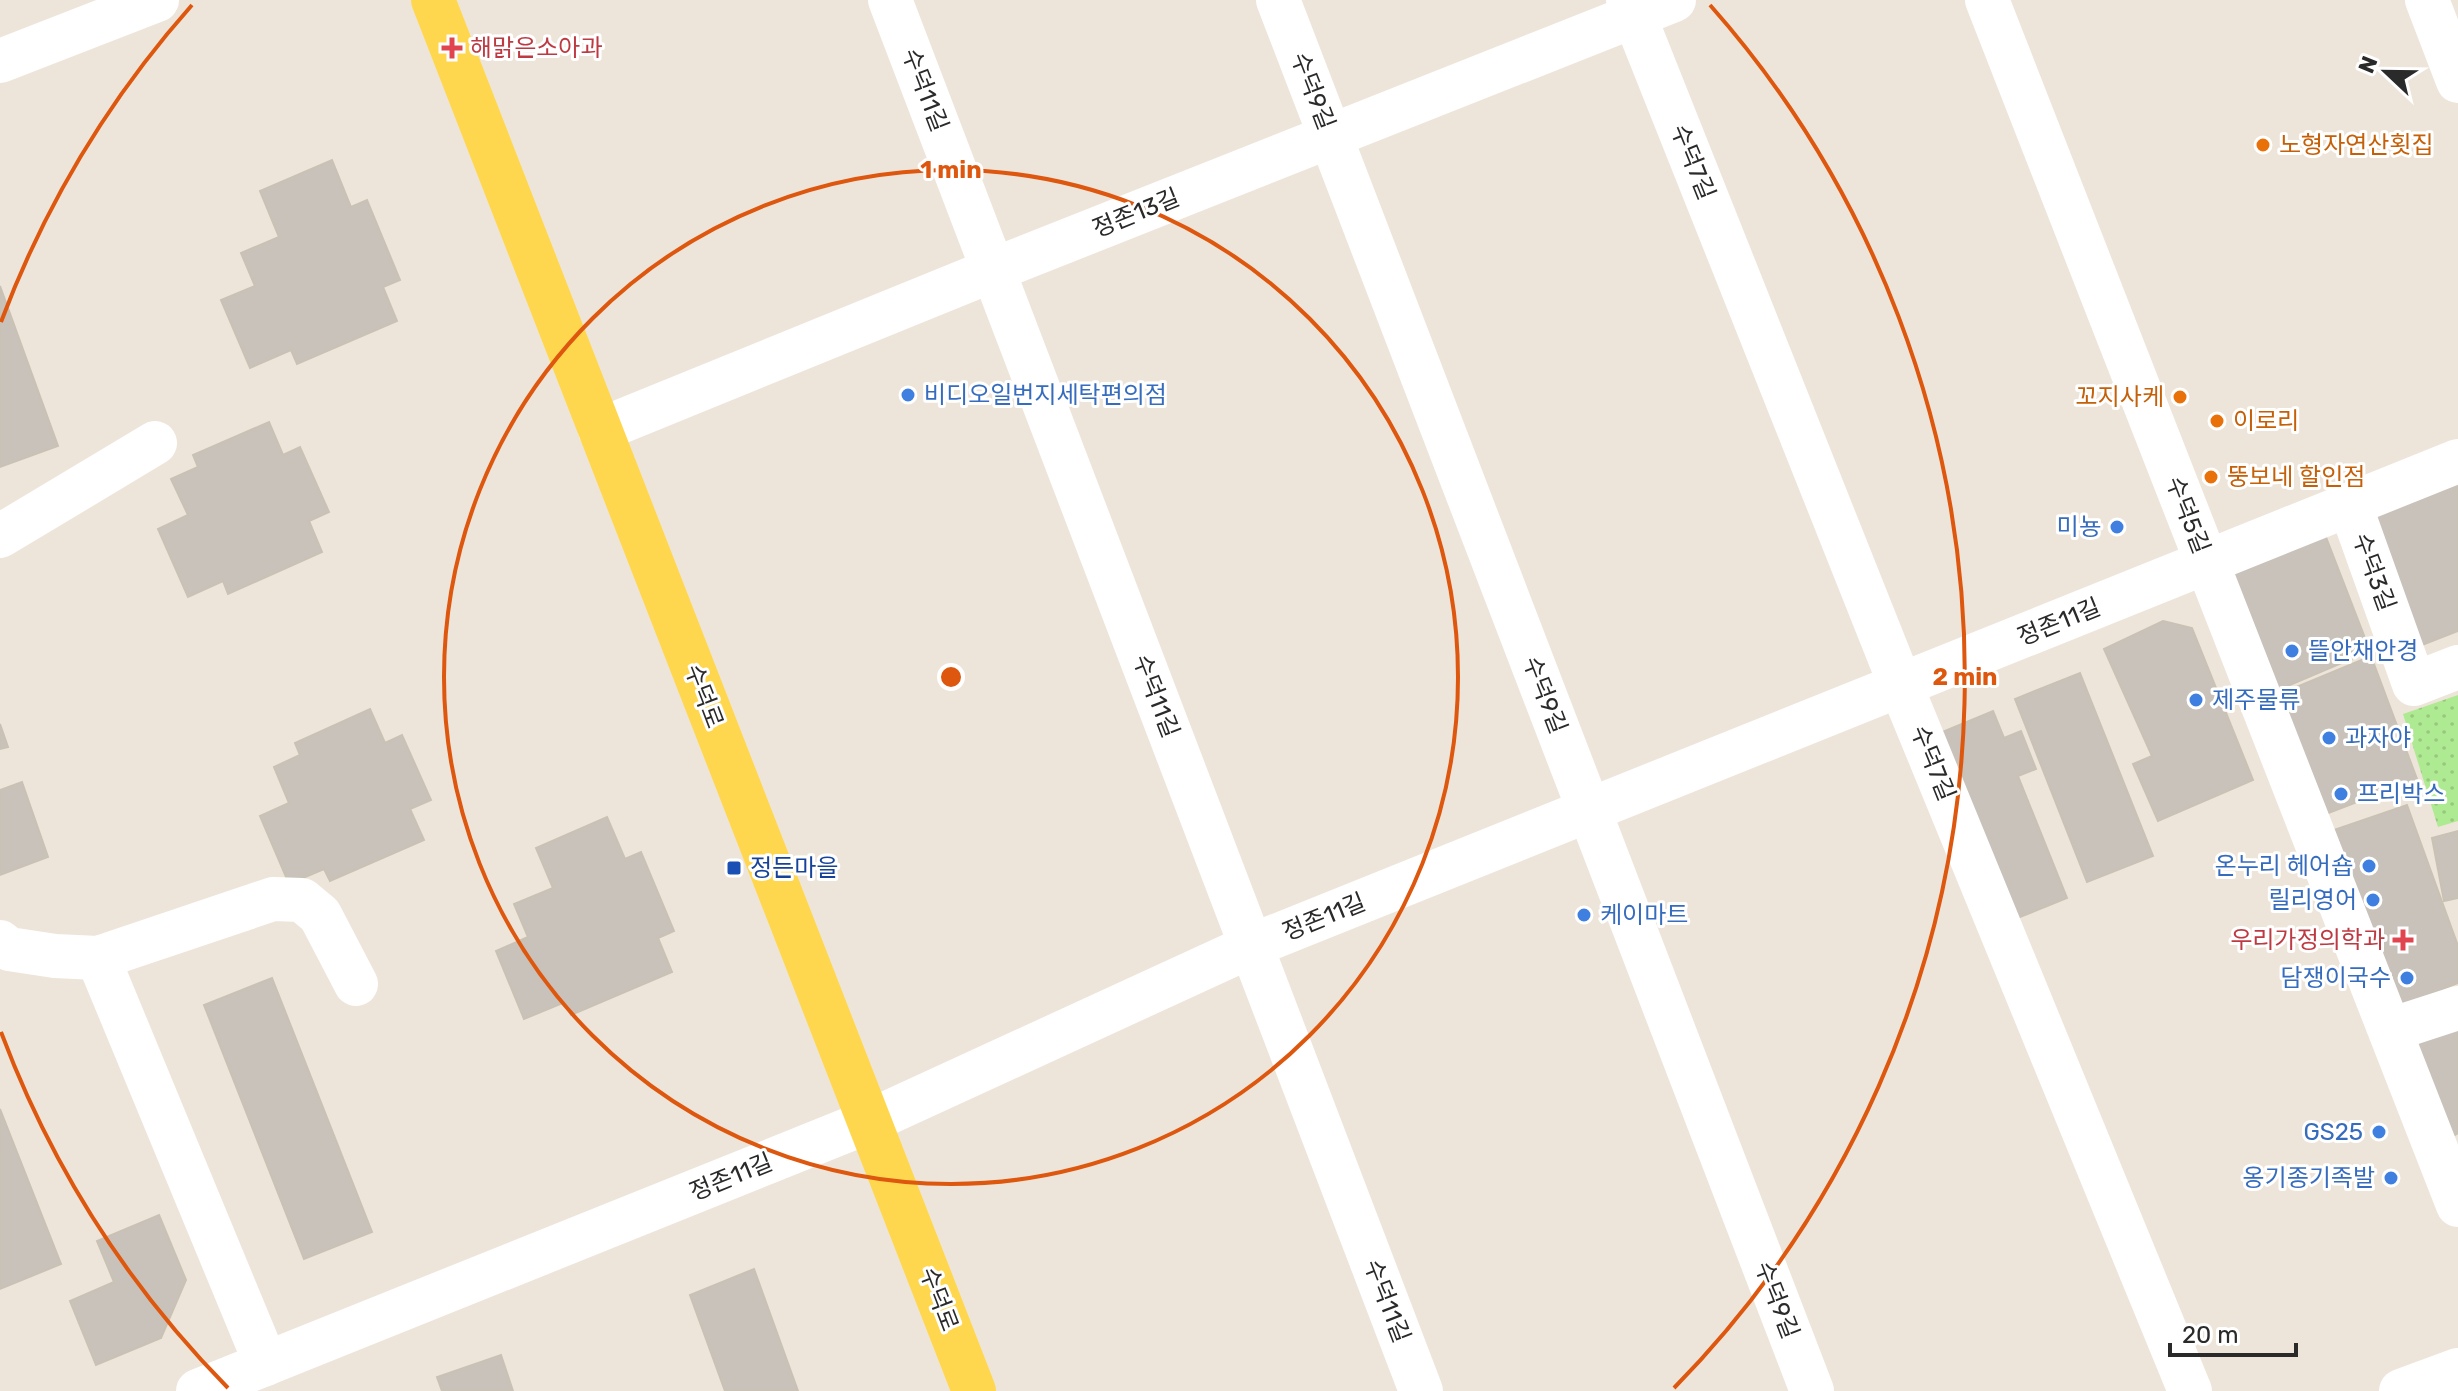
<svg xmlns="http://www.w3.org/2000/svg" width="2458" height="1391" viewBox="0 0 2458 1391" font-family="Rubik,'Noto Sans KR',sans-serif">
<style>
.park{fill:url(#park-dots)}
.building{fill:#c9c2ba;stroke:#c9c2b4;stroke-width:2}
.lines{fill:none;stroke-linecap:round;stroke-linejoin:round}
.minor{stroke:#fff;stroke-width:44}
.major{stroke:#ffd74e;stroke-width:44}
.ring{fill:none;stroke:#de570e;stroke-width:4}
.health-dot{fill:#e0444e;stroke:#fff;stroke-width:3}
.food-dot{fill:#e8710a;stroke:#fff;stroke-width:3}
.shop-dot{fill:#3f7fe0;stroke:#fff;stroke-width:3}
.transit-dot{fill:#1a4fb4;stroke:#fff;stroke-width:3}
.labels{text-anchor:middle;stroke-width:6;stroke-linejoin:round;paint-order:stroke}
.health-label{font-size:24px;fill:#be3a42;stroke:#fff;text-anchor:start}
.street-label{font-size:24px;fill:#2a2a2a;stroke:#fff}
.food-label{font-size:24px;fill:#c56008;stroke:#fff;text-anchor:start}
.shop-label{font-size:24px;fill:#366cbe;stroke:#fff;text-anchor:start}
.transit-label{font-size:24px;fill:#164399;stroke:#fff;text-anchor:start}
.centre{fill:#de570e;stroke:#fff;stroke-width:4}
.ring-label{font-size:24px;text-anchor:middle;font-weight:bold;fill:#de570e;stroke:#fff;stroke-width:6;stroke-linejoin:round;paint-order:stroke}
</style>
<defs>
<pattern id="park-dots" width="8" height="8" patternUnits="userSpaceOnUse" patternTransform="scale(2)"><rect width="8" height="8" fill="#aeea91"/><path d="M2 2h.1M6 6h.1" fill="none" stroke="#96c97d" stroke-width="1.8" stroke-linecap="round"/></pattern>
</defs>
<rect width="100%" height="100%" fill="#eee5da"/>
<!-- park -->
<path class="park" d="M 2458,695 L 2458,821 L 2438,827 L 2403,714 Z"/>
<!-- building -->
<g class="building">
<path d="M 332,160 L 351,207 L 367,200 L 400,280 L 383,287 L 397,321 L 297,364 L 291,350 L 250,368 L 221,300 L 255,286 L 241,253 L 279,237 L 260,191 Z"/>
<path d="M 0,286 L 58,446 L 0,467 Z"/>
<path d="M 269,422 L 283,455 L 300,447 L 329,512 L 309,521 L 322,552 L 228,594 L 223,581 L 188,597 L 158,529 L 188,515 L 171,479 L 198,467 L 193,455 Z"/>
<path d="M 2458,484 L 2458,631 L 2412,649 L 2374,517 Z"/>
<path d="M 2319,519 L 2370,651 L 2269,694 L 2218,567 Z"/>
<path d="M 2163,621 L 2192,628 L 2253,780 L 2158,821 L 2133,764 L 2152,756 L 2104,649 Z"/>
<path d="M 2371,656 L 2417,779 L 2313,819 L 2270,698 Z"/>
<path d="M 2080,673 L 2153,856 L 2087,882 L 2015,699 Z"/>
<path d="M 370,709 L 385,743 L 402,735 L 431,800 L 410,809 L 424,840 L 330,881 L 324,869 L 289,884 L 260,816 L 289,803 L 274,767 L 300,755 L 295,743 Z"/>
<path d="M 1993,711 L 2004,738 L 2021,731 L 2036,769 L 2018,776 L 2067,898 L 2010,921 L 1935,735 Z"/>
<path d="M 0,724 L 8,747 L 0,749 Z"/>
<path d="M 22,782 L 48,857 L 0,875 L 0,790 Z"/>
<path d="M 2407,805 L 2458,946 L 2458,983 L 2395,1008 L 2325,833 Z"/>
<path d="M 607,817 L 625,859 L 641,852 L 674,931 L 658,938 L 672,972 L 571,1015 L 565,1002 L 524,1019 L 496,951 L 528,937 L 514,904 L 553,888 L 536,848 Z"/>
<path d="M 2458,831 L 2458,898 L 2444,901 L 2432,838 Z"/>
<path d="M 272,978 L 372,1232 L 304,1259 L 204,1005 Z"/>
<path d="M 2458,1022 L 2458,1133 L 2447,1140 L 2403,1037 Z"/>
<path d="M 0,1109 L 61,1264 L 0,1289 Z"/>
<path d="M 159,1215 L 186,1280 L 161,1338 L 96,1365 L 70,1301 L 114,1282 L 97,1241 Z"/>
<path d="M 754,1269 L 798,1391 L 725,1391 L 690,1295 Z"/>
<path d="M 501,1355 L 513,1391 L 442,1391 L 437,1377 Z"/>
</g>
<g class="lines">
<!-- minor -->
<g class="minor">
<path d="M 890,0 L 1421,1391"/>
<path d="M 1278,0 L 1812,1391"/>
<path d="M 1628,0 L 1901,686 L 2190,1391"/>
<path d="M 1987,0 L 2458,1205"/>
<path d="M 2427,0 L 2458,81"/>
<path d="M 0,61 L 157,0"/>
<path d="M 600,430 L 993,270 L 1674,0"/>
<path d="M 2350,505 L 2414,684 L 2458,667"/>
<path d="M 0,536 L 155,443"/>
<path d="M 0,942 L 9,949 L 55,956 L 98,958 L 273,899 L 302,900 L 320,915 L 356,984"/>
<path d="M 98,958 L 266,1364"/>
<path d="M 2390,1030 L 2458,1008"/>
<path d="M 198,1391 L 870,1121 L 1251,946 L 2458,461"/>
<path d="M 2401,1391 L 2458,1370"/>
</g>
<!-- major -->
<path class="major" d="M 433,0 L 974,1391"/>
</g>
<!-- distance rings -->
<g class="ring">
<circle cx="951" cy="677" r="507"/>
<path d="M228 1388A1014 1014 0 0 1 1 1032M1 322A1014 1014 0 0 1 192 5M1710 5A1014 1014 0 0 1 1674 1388"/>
</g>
<!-- markers -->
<g class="health-dot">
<path d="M448 36h8v8h8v8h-8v8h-8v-8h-8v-8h8z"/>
<path d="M2399 928h8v8h8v8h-8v8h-8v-8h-8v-8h8z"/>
</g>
<g class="food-dot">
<circle cx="2263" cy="145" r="8"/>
<circle cx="2180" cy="397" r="8"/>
<circle cx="2217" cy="421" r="8"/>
<circle cx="2211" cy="477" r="8"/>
</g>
<g class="shop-dot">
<circle cx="908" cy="395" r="8"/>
<circle cx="2117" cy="527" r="8"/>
<circle cx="2292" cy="651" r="8"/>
<circle cx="2196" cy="700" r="8"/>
<circle cx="2329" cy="738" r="8"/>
<circle cx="2341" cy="794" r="8"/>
<circle cx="2369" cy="866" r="8"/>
<circle cx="2373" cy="900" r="8"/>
<circle cx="1584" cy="915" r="8"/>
<circle cx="2407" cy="978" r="8"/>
<circle cx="2379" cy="1132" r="8"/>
<circle cx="2391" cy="1178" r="8"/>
</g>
<rect class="transit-dot" x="726" y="860" width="16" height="16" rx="4"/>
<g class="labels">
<!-- health labels -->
<g class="health-label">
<text x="470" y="56">해맑은소아과</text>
<text x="2385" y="948" text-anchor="end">우리가정의학과</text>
</g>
<!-- street labels -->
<g class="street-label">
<text transform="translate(925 90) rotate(69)" y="8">수덕11길</text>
<text transform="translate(1313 91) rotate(69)" y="8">수덕9길</text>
<text transform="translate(1693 162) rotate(68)" y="8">수덕7길</text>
<text transform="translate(1136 213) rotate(-22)" y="8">정존13길</text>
<text transform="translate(2188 515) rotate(69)" y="8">수덕5길</text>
<text transform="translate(2374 572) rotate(70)" y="8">수덕3길</text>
<text transform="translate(2059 622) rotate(-22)" y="8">정존11길</text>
<text transform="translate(1545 695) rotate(69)" y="8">수덕9길</text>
<text transform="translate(704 696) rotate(69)" y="8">수덕로</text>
<text transform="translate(1156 696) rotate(69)" y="8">수덕11길</text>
<text transform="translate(1933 763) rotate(68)" y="8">수덕7길</text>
<text transform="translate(1324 917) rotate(-22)" y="8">정존11길</text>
<text transform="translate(731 1177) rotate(-22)" y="8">정존11길</text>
<text transform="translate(939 1299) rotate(69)" y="8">수덕로</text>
<text transform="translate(1777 1300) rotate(69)" y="8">수덕9길</text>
<text transform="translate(1387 1301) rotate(69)" y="8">수덕11길</text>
</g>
<!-- food labels -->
<g class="food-label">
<text x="2279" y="153">노형자연산횟집</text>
<text x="2164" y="405" text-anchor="end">꼬지사케</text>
<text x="2233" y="429">이로리</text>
<text x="2227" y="485">뚱보네 할인점</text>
</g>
<!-- shop labels -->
<g class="shop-label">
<text x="924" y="403">비디오일번지세탁편의점</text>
<text x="2101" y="535" text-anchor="end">미뇽</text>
<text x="2308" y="659">뜰안채안경</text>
<text x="2212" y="708">제주물류</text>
<text x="2345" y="746">과자야</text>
<text x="2357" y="802">프리박스</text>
<text x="2353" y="874" text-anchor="end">온누리 헤어숍</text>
<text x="2357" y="908" text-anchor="end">릴리영어</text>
<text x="1600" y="923">케이마트</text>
<text x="2391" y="986" text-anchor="end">담쟁이국수</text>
<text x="2363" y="1140" text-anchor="end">GS25</text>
<text x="2375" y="1186" text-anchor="end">옹기종기족발</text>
</g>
<!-- transit labels -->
<g class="transit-label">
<text x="750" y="876">정든마을</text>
</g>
</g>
<circle cx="951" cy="677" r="12" class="centre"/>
<g class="ring-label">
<text x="951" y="178">1 min</text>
<text x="1965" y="685">2 min</text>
</g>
<!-- north arrow -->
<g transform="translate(2386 72) rotate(292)" stroke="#ffffff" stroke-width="6" paint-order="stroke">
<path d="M0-6L14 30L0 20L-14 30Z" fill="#2a2a2a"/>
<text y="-12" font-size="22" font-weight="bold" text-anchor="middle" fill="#2a2a2a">N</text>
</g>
<!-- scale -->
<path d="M2170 1343v12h126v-12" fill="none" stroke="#2a2a2a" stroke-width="4"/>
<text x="2182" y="1343" font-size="24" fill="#2a2a2a" stroke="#ffffff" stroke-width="6" paint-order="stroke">20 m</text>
</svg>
